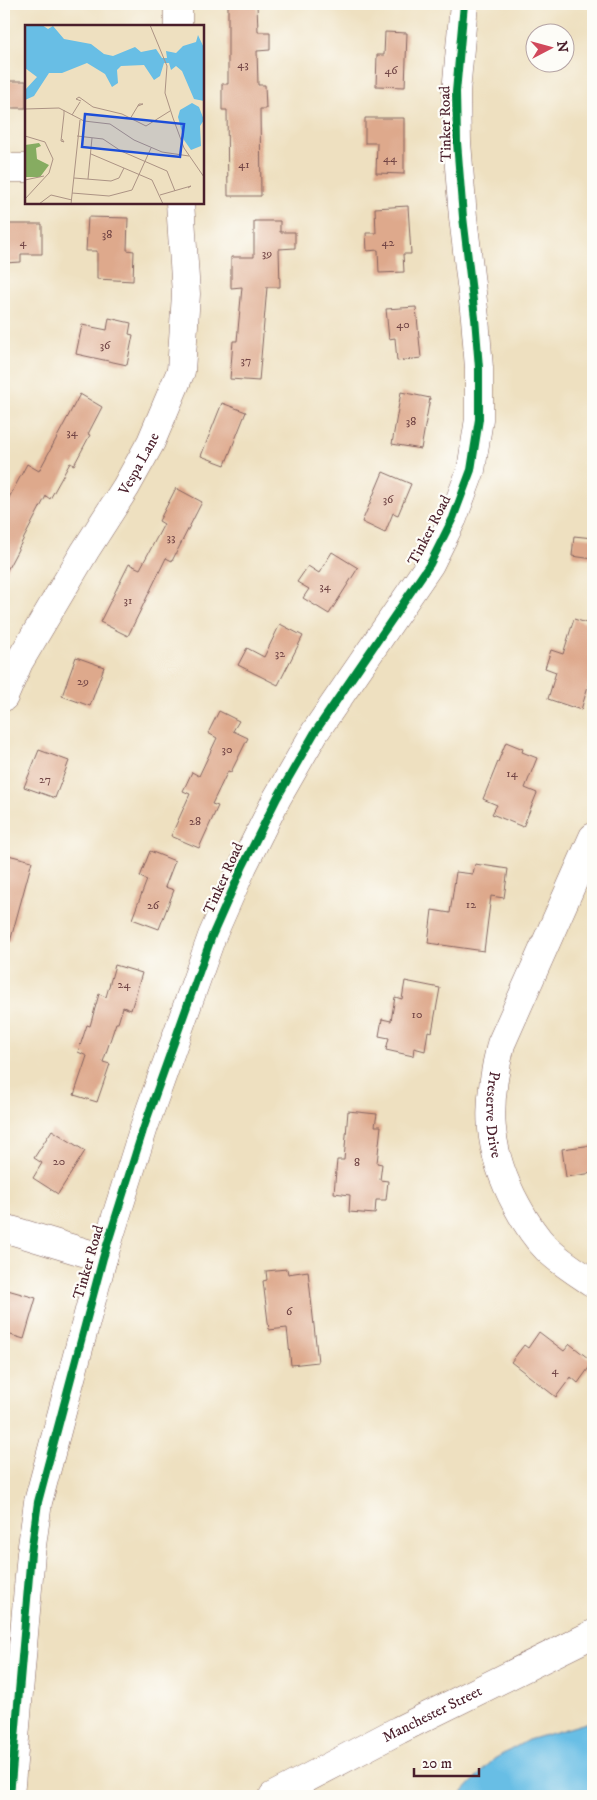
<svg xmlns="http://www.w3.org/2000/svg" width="597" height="1800" viewBox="0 0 597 1800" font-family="'IM FELL DW Pica',serif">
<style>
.water{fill:#68bee5;stroke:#596e88}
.building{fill:#dea98c}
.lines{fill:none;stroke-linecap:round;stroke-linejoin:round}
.minor-casing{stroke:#83635f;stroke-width:29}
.minor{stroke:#fff;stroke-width:28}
.cycleway-casing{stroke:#fdfcf7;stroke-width:11}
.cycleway{stroke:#00873e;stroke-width:8}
.labels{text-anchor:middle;stroke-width:4.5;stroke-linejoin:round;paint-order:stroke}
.number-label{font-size:12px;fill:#6f4243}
.street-label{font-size:15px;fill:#4a1f2b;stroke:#fdfcf7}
.inset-road{fill:none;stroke:#ac9384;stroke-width:1}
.view{fill:#1d4ed8;fill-opacity:0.15;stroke:#1d4ed8;stroke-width:2.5}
.inset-edge{fill:none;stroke:#4a1f2b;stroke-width:2.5}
</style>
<rect width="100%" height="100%" fill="#fdfcf7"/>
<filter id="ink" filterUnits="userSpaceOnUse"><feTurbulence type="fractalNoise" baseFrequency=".02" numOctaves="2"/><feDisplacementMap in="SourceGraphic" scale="10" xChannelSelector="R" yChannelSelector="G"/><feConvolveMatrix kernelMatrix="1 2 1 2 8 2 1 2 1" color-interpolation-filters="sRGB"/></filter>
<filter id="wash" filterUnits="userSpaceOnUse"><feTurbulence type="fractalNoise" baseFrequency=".0096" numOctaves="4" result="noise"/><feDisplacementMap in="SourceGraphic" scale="20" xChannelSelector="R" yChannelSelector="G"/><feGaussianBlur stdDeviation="1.12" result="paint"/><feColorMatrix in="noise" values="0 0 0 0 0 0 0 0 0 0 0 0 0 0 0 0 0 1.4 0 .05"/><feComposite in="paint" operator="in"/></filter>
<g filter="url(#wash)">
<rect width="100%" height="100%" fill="#eee0c0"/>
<!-- water -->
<path class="water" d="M 593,1721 L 593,1796 L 459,1796 L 494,1759 L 528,1740 Z"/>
<g id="blocks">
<!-- building -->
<g class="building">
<path d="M 228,4 L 257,4 L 258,32 L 270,32 L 270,50 L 257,51 L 258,85 L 265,85 L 266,109 L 260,109 L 261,196 L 228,196 L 227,110 L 222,110 L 222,84 L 228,84 Z"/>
<path d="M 385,32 L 407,33 L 405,87 L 376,86 L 377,55 L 384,55 Z"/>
<rect x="4" y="81" width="22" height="27"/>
<path d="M 365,118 L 404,118 L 404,174 L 376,173 L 377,143 L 365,143 Z"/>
<path d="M 408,206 L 411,254 L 403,254 L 404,272 L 379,273 L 378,250 L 367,251 L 366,233 L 376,233 L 375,208 Z"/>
<path d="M 88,217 L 128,218 L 127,250 L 134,251 L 133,281 L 97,279 L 97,251 L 86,251 Z"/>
<path d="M 254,221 L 280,221 L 280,232 L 295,232 L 295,248 L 279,249 L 280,287 L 267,287 L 259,381 L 230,379 L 233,341 L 237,341 L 242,287 L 231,288 L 231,257 L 254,257 Z"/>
<path d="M 8,224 L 42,224 L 42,254 L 21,254 L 21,262 L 4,263 L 4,229 L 8,229 Z"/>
<path d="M 416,307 L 421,358 L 397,361 L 395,338 L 389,339 L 386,309 Z"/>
<path d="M 109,318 L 131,323 L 129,334 L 133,335 L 127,365 L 76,354 L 82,325 L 107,330 Z"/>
<path d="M 401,392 L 430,398 L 421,449 L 392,444 Z"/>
<path d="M 80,394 L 102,407 L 88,434 L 90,435 L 74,465 L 70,463 L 50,499 L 46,496 L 4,576 L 4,507 L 27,464 L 39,471 Z"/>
<path d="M 222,403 L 246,412 L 225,465 L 201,456 Z"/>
<path d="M 383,472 L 411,484 L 398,515 L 393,513 L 385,533 L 362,522 Z"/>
<path d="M 176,488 L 202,502 L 172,561 L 166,558 L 128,636 L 100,622 L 129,564 L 140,569 L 164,524 L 159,521 Z"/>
<path d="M 574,536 L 593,538 L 593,559 L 572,556 Z"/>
<path d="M 332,552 L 358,568 L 329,614 L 303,598 L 309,589 L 297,582 L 308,566 L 319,573 Z"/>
<path d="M 574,619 L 593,625 L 593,669 L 581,710 L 548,699 L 556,672 L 545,668 L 551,650 L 563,654 Z"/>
<path d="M 280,624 L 303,636 L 278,685 L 238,665 L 247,648 L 264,657 Z"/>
<path d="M 76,657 L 104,667 L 90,706 L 62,696 Z"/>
<path d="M 219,711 L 239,721 L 233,731 L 248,738 L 231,772 L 228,771 L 212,804 L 218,806 L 199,848 L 171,836 L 190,794 L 183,791 L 192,772 L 199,776 L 217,738 L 208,733 Z"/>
<path d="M 506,742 L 523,749 L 522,752 L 537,758 L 525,788 L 537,793 L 523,827 L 492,814 L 497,805 L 483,799 Z"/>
<path d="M 39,750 L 69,761 L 55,798 L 24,787 Z"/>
<path d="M 150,851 L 175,861 L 165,887 L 174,890 L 159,929 L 132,919 L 147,880 L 140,877 Z"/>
<path d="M 4,854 L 32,861 L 10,942 L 4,941 Z"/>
<path d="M 475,864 L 508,869 L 504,898 L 491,896 L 484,951 L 428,943 L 432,910 L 450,913 L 456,872 L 473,874 Z"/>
<path d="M 115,965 L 142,973 L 131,1010 L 123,1007 L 118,1023 L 116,1023 L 103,1062 L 110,1064 L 97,1102 L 74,1095 L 87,1056 L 78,1052 L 87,1025 L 90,1026 L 99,994 L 106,997 Z"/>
<path d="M 405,981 L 440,988 L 432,1032 L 428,1031 L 425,1051 L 414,1048 L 413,1056 L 386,1050 L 389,1038 L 379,1036 L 382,1019 L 391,1021 L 395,997 L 402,999 Z"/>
<path d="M 348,1111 L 377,1114 L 375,1126 L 381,1126 L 377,1163 L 382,1164 L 380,1180 L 388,1181 L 386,1200 L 376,1200 L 375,1214 L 349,1212 L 350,1195 L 334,1193 L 337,1160 L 344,1160 Z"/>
<path d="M 52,1130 L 85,1151 L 58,1194 L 33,1178 L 42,1163 L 34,1158 Z"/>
<path d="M 593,1145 L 593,1173 L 566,1177 L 562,1149 Z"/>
<path d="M 287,1269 L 288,1274 L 308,1271 L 318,1362 L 291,1365 L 287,1328 L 269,1330 L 263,1281 L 267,1280 L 266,1271 Z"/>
<path d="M 4,1289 L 36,1298 L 24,1339 L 4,1333 Z"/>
<path d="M 539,1332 L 564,1351 L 570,1344 L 593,1362 L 578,1383 L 571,1377 L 556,1397 L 511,1362 L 524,1345 L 528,1348 Z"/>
</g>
</g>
</g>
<g filter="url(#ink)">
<use href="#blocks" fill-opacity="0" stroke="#83635f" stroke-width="1"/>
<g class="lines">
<!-- minor casing -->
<g class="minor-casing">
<g id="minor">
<path d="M 178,4 L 178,26"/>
<path d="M 4,168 L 26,168"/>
<path id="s1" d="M 4,697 L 19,662 L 85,551 L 126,487 L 151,442 L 181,371 L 186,294 L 180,202"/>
<path id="s2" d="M 593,837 L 501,1044 C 486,1105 486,1149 517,1206 C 525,1221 535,1237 547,1249 C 560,1262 578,1273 593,1283"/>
<path d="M 4,1228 L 103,1258"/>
<path d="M 10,1796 L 31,1553 L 38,1502 L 103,1258 L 144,1127 L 212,936 L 243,866 L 277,798 L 315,732 L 430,564 L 453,518 L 471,470 L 479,419 L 479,368 L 475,318 L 463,217 L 457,142 L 456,92 L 464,4"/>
<path id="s3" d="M 273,1796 L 399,1730 L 593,1634"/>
</g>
</g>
<!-- minor -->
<use href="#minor" class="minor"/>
<!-- cycleway casing -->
<g class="cycleway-casing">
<path id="cycleway" d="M 10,1796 L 31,1553 L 38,1502 L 103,1258 L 144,1127 L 212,936 L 243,866 L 277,798 L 315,732 L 430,564 L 453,518 L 471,470 L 479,419 L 479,368 L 475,318 L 463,217 L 457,142 L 456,92 L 464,4"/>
</g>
<!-- cycleway -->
<use href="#cycleway" class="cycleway"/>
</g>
</g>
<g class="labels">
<!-- number labels -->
<g class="number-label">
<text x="243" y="68">43</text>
<text x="391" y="74">46</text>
<text x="390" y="162">44</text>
<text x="244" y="168">41</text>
<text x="107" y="238">38</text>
<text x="23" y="246">4</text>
<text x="388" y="246">42</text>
<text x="267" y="257">39</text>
<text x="403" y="328">40</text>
<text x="105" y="349">36</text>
<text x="246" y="364">37</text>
<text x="411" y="425">38</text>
<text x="72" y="436">34</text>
<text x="388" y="503">36</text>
<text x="171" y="541">33</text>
<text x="325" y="590">34</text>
<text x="128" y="604">31</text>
<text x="280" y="657">32</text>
<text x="83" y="685">29</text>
<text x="227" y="753">30</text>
<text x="512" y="777">14</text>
<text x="45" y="783">27</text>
<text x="195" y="825">28</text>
<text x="471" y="908">12</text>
<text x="153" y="909">26</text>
<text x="124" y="988">24</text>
<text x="417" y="1018">10</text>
<text x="59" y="1165">20</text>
<text x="357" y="1166">8</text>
<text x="289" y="1315">6</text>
<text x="555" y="1374">4</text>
</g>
<!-- street labels -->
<g class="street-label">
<text transform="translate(445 124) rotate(-91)" y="5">Tinker Road</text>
<text dy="5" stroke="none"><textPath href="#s1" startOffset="270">Vespa Lane</textPath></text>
<text transform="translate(429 530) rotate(-63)" y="5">Tinker Road</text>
<text transform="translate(223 878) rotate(-66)" y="5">Tinker Road</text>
<text dy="5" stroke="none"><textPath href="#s2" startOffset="298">Preserve Drive</textPath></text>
<text transform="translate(88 1262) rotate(-74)" y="5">Tinker Road</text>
<text dy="5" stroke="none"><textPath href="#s3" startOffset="179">Manchester Street</textPath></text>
</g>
</g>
<!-- overview -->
<g transform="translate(25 25)">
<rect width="179" height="179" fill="#eee0c0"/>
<path d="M 14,118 L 16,121 L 11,123 L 12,134 L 24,140 L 15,152 L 0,152 L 0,120 Z" fill="#86ac61"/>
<path d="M 0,0 L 17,0 L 23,4 L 28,1 L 39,14 L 66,19 L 79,29 L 88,31 L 110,22 L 116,27 L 131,24 L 137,33 L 142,33 L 141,26 L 151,28 L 158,21 L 171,17 L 173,10 L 179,23 L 179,76 L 169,74 L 157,46 L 151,41 L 146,45 L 144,38 L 139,38 L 135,51 L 129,55 L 119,40 L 96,41 L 92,45 L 93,58 L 87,62 L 80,49 L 62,38 L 37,48 L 24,48 L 9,71 L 0,75 L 0,65 L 12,52 L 0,43 ZM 167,78 L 174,82 L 179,95 L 175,101 L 176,121 L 166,125 L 159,115 L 153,92 L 155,85 Z" fill="#68bee5"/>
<path class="inset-road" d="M 125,0 L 142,41 L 140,68 L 148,93 L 159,123 L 179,152M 56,76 L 51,74 L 54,72 L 68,82 L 97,89 L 121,101 L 145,86M 0,84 L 34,83 L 59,96 L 85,99 L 109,115 L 137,127 L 164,131M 47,90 L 55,77M 105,94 L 114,79 L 118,79 L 113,81M 0,111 L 20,117 L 28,134 L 24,148 L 0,174M 52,111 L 78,114 L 96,126 L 142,146 L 150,166M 37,114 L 39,117 L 36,116 L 39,89 L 39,85M 66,129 L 127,155 L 138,179M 49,153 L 86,156 L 94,153 L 99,143M 63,154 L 67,113M 0,155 L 19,151M 47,168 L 84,171 L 107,165 L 126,123M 135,170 L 166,161 L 163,163M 14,179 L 26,170 L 47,175M 46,179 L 55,95"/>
<path class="view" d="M 60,89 L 159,99 L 155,132 L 57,122 Z"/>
<rect width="179" height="179" class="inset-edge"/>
</g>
<!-- margin -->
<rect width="597" height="1800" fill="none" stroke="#fdfcf7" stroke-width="20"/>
<!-- north arrow -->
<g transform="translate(550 48) rotate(84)"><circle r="24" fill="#fdfcf7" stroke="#b5a4a5"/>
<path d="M0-4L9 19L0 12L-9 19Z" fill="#d1495b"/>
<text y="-8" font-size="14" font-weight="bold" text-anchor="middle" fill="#4a1f2b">N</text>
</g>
<!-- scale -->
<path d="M414 1768v8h65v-8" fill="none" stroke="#4a1f2b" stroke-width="2.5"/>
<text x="422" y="1768" font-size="15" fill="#4a1f2b" stroke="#fdfcf7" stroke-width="4" paint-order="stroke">20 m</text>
</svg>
